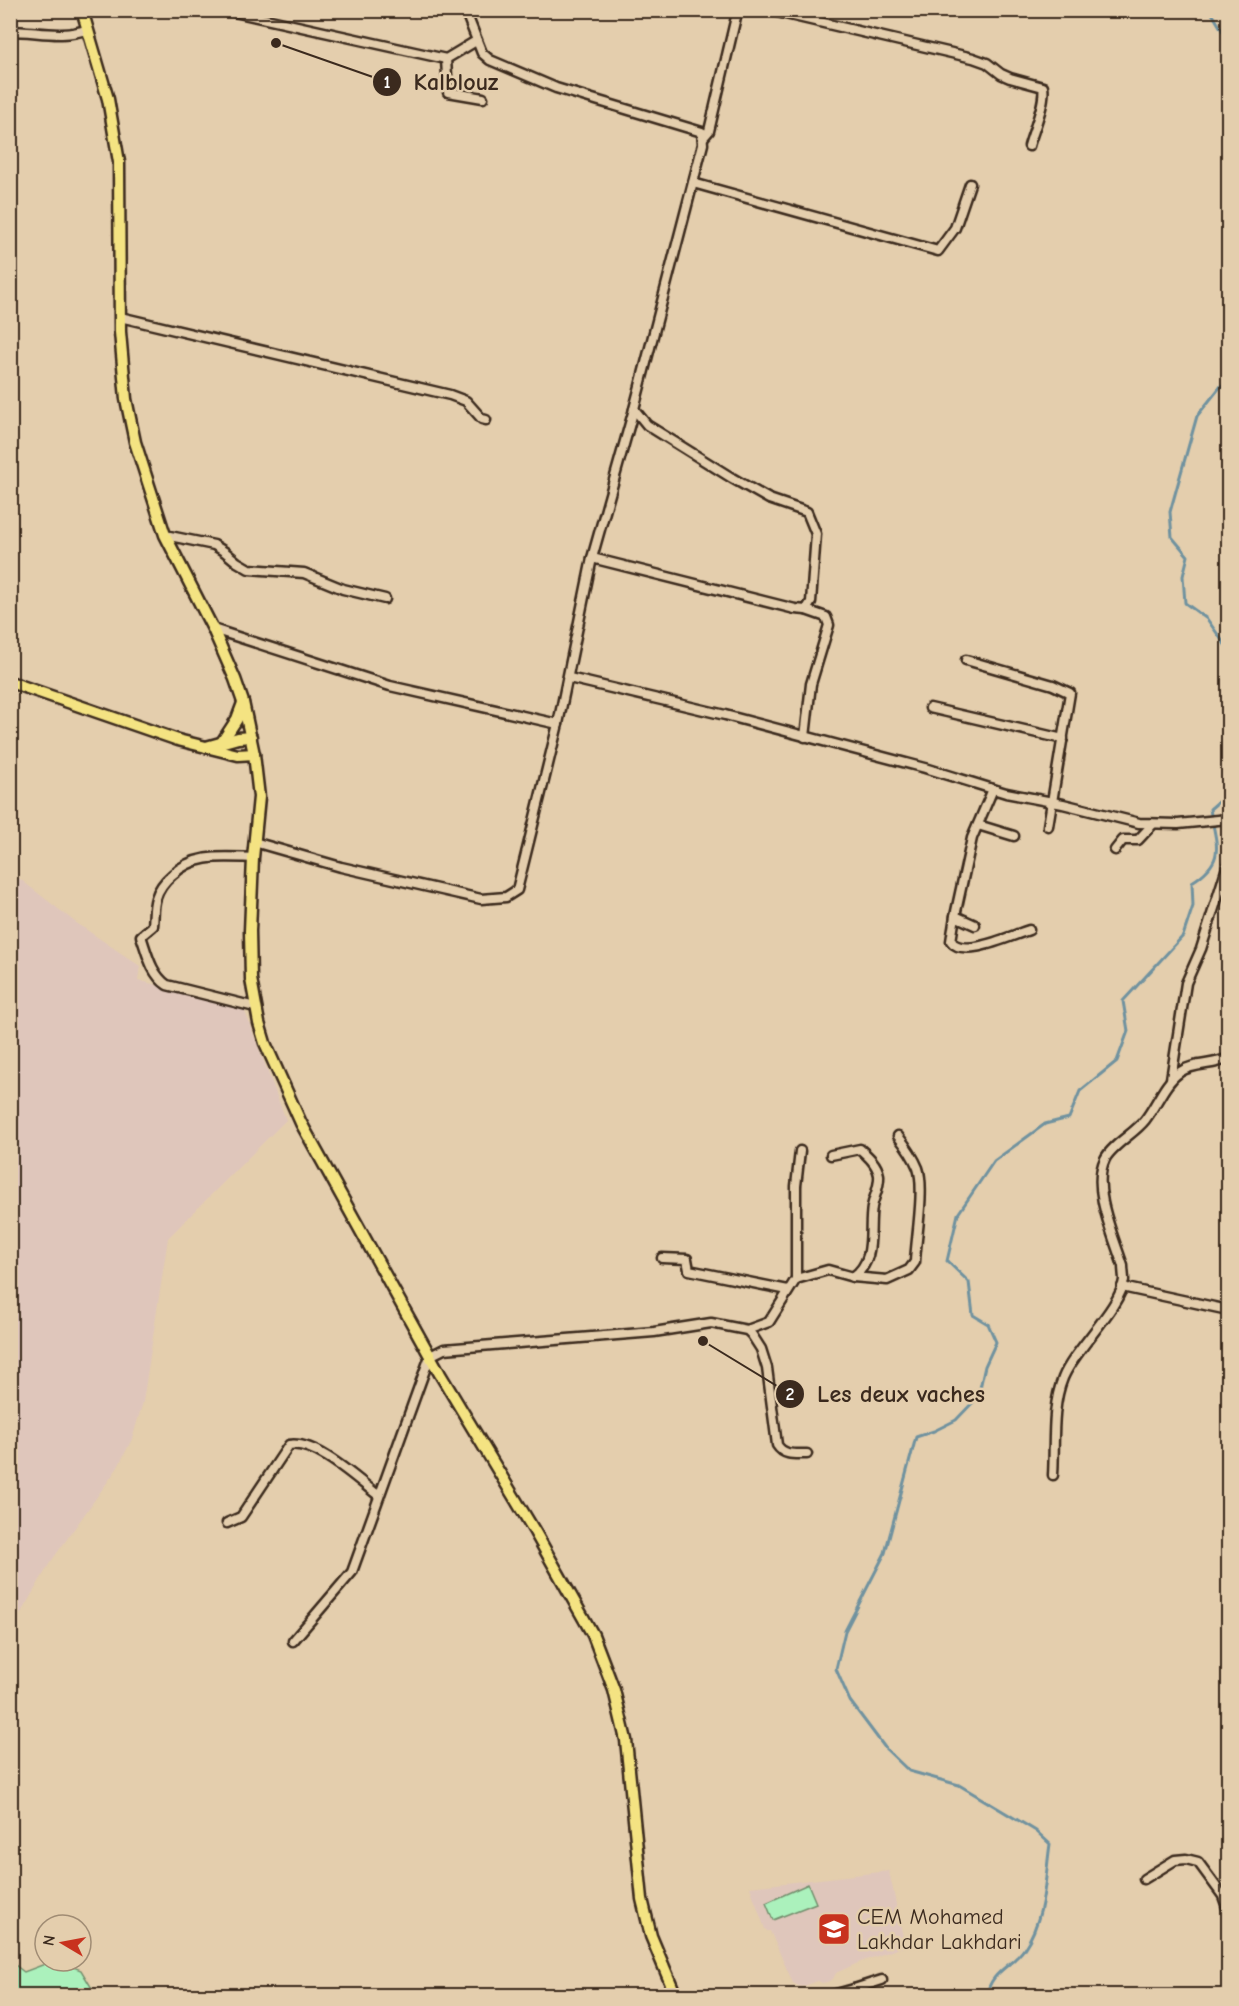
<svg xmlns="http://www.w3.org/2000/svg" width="1239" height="2006" viewBox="0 0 1239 2006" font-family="'Comic Neue',sans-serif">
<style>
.built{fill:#dfc6bb}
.green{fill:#abf1bc;stroke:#738e6d;stroke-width:1.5}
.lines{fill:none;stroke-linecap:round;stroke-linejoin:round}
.stream{stroke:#70929f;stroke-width:3}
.minor-casing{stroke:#3b2a1e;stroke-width:13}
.major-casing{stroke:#3b2a1e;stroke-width:15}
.minor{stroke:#e4cead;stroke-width:8}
.major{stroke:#f4e382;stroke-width:10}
.labels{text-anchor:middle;stroke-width:5;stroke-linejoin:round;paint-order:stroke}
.poi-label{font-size:22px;fill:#3b2a1e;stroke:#e4cead;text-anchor:start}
.leader{fill:none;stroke:#3b2a1e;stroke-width:2}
.callout-dot{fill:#3b2a1e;stroke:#e4cead;stroke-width:2}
.mark-label{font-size:18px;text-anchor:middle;font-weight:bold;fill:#fff}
.callout-label{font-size:24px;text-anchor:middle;font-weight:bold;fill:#3b2a1e;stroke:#e4cead;stroke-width:5;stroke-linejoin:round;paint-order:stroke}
</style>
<rect width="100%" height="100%" fill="#e4cead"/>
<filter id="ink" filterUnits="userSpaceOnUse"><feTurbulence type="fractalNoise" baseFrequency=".0167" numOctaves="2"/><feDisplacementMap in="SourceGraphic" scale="12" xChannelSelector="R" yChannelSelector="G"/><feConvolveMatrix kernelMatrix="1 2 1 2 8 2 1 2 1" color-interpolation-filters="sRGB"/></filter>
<g filter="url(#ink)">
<!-- built -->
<g class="built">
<path d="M 11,872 L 75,922 L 140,966 L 138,980 L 244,1009 L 286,1120 L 168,1238 L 143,1402 L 132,1439 L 118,1467 L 50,1563 L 11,1630 Z"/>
<path d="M 889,1871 L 905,1946 L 858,1963 L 836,1973 L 833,1979 L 827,1982 L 822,1983 L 818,1981 L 801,1987 L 793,1983 L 770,1931 L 767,1931 L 765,1929 L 750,1887 Z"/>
</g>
<!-- green -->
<g class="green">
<path d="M 808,1884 L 816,1903 L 773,1920 L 766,1903 Z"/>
<path d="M 53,1961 L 59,1961 L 81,1970 L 96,1995 L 11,1995 L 11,1962 L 24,1972 Z"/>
</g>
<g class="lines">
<!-- stream -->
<g class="stream">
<path d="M 1210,10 L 1228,40"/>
<path d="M 1228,384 L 1221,386 L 1197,416 L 1170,512 L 1172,537 L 1188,556 L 1183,576 L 1185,603 L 1207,619 L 1228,649"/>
<path d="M 987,1996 C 989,1972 1013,1966 1024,1949 C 1045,1919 1045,1879 1050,1844 L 1036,1831 L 959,1785 L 909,1771 L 886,1749 L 850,1701 L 836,1669 L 845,1631 L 885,1553 L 916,1437 L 934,1431 L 956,1420 L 978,1397 L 985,1366 L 996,1342 L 988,1324 L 973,1315 L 969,1282 L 947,1261 L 958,1214 L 994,1161 L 1045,1124 L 1069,1118 L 1080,1091 L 1117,1061 L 1128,1031 L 1123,1001 L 1183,936 L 1193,906 L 1192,882 C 1227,860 1216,845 1210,809 L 1225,796 L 1228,796"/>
</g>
<!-- minor casing -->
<g class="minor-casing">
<g id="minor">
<path d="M 225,10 L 446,59 L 476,41"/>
<path d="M 768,10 L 973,58 L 987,63 L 1001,74 L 1010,78 L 1043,87 C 1046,102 1033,131 1029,146"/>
<path d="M 10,31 C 38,31 62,39 88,29"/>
<path d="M 446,59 L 448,92 L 483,98"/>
<path d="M 703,138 L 709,131 L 736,17 L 741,10"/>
<path d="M 693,183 L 938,251 L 955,228 L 970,184"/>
<path d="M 120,317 L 450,395 L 466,401 L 482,419 L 486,420"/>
<path d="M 165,535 L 214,545 L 225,552 L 237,562 L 249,569 L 304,573 L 343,589 L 385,599"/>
<path d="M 592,558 L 795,609 L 806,610 L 811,602 L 816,534 L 807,512 L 769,499 L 732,478 L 647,425 L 634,409"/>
<path d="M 213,629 L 390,686 L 558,724"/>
<path d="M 966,660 L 1053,685 L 1070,693 L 1048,826"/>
<path d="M 569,678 L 725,715 L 925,768 L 1006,793 L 1063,804 L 1139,823 L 1178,824 L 1228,819"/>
<path d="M 930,708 L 1063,739"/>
<path d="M 805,737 L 811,684 L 829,625 L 826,617 L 806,610"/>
<path d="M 978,825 L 1014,836"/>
<path d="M 254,842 L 341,867 L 481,899 L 506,897 L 517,890 L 558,724 L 592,558 L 634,409 L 703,144 L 702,132 L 556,88 L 490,60 L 482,53 L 465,10"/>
<path d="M 1115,850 L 1123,840 L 1138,840 L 1153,824"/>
<path d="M 253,858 C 223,857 195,853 172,875 C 165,881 159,888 156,898 C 153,907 154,917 153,926 L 141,936 C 147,953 151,974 167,985 L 255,1007"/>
<path d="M 955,916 L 951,941 C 963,959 1012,935 1029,930"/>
<path d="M 975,925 L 955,916 L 972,838 L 993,789"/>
<path d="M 1171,1079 L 1186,983 L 1201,949 L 1228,864"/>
<path d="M 662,1258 L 687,1259 L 689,1270 L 788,1290"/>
<path d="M 853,1277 L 887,1280 L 909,1270 L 915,1262 C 916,1239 925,1188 918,1168 C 913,1156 906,1146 898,1136"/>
<path d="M 796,1279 L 796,1186 L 800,1151"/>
<path d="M 1122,1287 L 1228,1310"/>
<path d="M 747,1330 L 769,1322 L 796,1279 L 828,1270 L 853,1277 C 877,1260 868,1231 872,1207 C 874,1196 880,1187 879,1175 C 877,1164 868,1156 860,1149 L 831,1155"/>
<path d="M 1053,1475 C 1055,1445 1051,1407 1063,1378 C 1074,1350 1121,1307 1124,1280 C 1124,1276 1123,1271 1123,1266 C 1114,1237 1091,1188 1105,1159 C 1112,1145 1135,1133 1145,1120 C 1157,1105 1164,1083 1180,1072 C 1194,1062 1214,1066 1228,1058"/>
<path d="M 227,1523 L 241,1517 L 289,1445 C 316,1440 358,1480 379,1496"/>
<path d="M 293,1641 L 352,1572 L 430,1356 L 444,1349 L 654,1332 L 711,1323 L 747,1330 L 752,1335 L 761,1349 L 767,1368 L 777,1445 C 784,1456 795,1454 807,1454"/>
<path d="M 1144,1879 L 1175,1860 L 1186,1859 L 1198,1862 L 1223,1896 L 1228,1910"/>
<path d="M 854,1989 L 882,1980"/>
<path d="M 829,1996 L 854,1989 L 857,1996"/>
</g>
</g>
<!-- major casing -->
<g class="major-casing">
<g id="major">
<path d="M 82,10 L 108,99 L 119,162 L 120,332 L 126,399 L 135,442 L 165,535 L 213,629 L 235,679 L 243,702 L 254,754 L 259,797 L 253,858 L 250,931 L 251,979 L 259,1023 L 265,1043 L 301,1123 L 440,1374 L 535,1532 L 593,1635 L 614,1690 L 626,1740 L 642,1899 L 651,1936 L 676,1996"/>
<path d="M 10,682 L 178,740 L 238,755 L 254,754"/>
<path d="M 222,742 L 237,719 L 243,703"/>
<path d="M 206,747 L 238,738 L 251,737"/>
</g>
</g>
<!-- minor -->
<use href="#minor" class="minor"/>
<!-- major -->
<use href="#major" class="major"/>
</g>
</g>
<!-- icons -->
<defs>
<g id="school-square" transform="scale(1.725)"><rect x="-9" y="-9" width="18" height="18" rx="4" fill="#c8321e" stroke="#e4cead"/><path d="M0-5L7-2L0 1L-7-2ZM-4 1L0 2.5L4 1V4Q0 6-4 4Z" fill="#fff"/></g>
</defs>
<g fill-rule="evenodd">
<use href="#school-square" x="834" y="1929"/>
</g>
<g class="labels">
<!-- poi labels -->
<g class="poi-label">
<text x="857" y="1924">CEM Mohamed<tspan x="857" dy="25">Lakhdar Lakhdari</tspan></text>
</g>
</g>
<!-- callouts -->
<path class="leader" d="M276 43L387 82M703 1341L790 1394"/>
<g class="callout-dot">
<circle cx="276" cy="43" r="6"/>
<circle cx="703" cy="1341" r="6"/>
<circle cx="387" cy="82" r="15"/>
<circle cx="790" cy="1394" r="15"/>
</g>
<g class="mark-label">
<text x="387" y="88">1</text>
<text x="790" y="1400">2</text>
</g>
<g class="callout-label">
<text x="456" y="90">Kalblouz</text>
<text x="901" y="1402">Les deux vaches</text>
</g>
<!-- margin -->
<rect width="1239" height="2006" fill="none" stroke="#e4cead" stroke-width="36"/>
<rect x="18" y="18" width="1203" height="1970" fill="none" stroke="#3b2a1e" stroke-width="2" filter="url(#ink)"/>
<!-- north arrow -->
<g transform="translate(63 1943) rotate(280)"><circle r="28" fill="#e4cead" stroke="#a08c74" stroke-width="1.5"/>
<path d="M0-4.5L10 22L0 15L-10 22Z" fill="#c8321e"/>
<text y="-9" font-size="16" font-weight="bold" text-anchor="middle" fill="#3b2a1e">N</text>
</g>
</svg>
